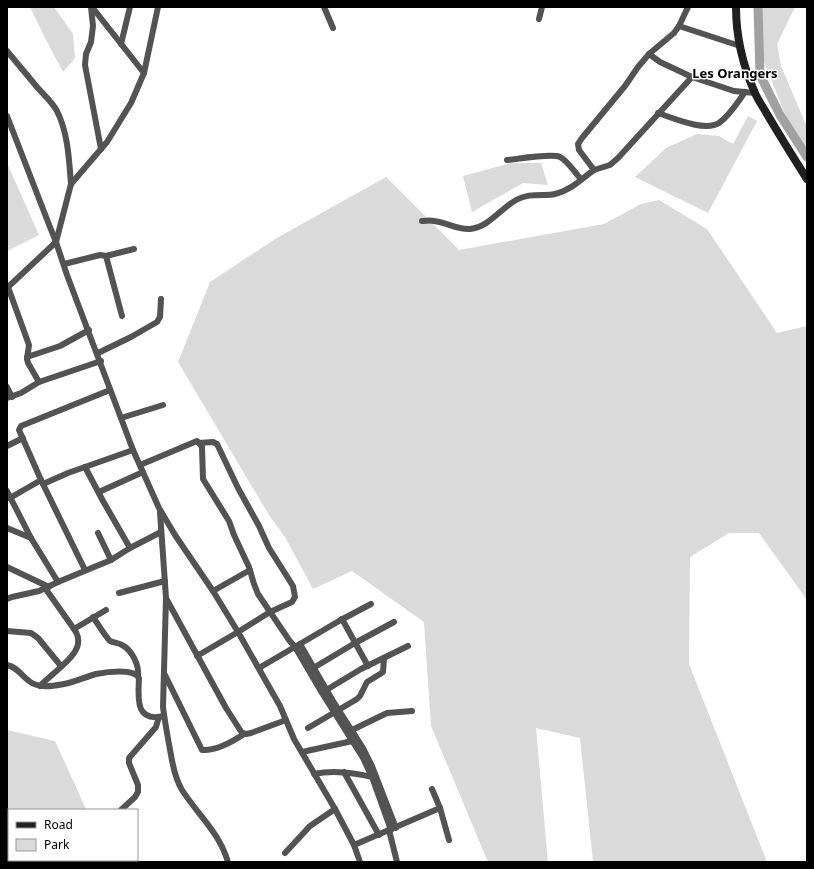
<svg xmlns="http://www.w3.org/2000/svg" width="814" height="869" viewBox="0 0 814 869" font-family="'Noto Sans',sans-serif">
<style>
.green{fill:#dadada}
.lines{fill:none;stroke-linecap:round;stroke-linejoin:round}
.river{stroke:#a1a1a1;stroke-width:9}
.street{stroke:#535353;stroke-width:6}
.secondary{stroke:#202020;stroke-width:8}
.labels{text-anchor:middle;stroke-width:3;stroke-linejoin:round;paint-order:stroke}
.quarter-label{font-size:13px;font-weight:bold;fill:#000;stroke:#fff}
</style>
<rect width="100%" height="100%" fill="#fff"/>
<!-- green -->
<g class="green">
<path d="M 30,7 L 54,7 L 73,34 L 75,58 L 63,72 L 45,38 Z"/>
<path d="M 760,7 L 795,7 L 777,44 L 781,66 L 807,127 L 807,158 L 797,144 L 755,39 Z"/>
<path d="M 748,116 L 757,121 L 708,213 L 635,177 L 666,148 L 697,134 L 719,136 L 733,144 Z"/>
<path d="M 7,163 L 39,235 L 7,251 Z"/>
<path d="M 511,163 L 541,163 L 548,185 L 523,183 L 472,212 L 463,176 Z"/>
<path d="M 386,177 L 459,250 L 604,224 L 641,204 L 659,200 L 707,229 L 777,333 L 807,326 L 807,600 L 759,533 L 729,533 L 690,557 L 689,664 L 767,862 L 593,862 L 580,738 L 536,728 L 548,862 L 488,862 L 431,726 L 424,622 L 352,571 L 313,589 L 285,537 L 269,515 L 178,362 L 210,282 L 275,239 Z"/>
<path d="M 7,730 L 55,741 L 86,809 L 86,810 L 9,810 L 9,860 L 82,860 L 82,862 L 7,862 Z"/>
</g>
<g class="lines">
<!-- river -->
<path class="river" d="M 758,7 L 760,75 L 780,115 L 807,157"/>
<!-- street -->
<g class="street">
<path d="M 91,7 L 93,26 L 91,42 L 86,54 L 85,65 L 101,149"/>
<path d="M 92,7 L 144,73"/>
<path d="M 324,7 L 333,28"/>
<path d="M 539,19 L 542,7"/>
<path d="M 679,26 L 688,7"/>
<path d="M 121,44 L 130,7"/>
<path d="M 7,51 C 17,63 27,75 37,87 C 44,95 52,102 57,111 C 68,133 69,159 71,184"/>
<path d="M 649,54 L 660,62 L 692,77 L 734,91 L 755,93"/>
<path d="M 692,77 L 618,158 L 610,165 L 594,170 L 579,150 L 578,144 L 582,138 L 625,86 L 638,67 L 649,54 L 674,33 L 679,26 L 740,46"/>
<path d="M 658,113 C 673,118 705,132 719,123 C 730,115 737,103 745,92"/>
<path d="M 7,116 L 48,222 L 56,242 L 67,275 L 133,450 L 159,508 L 175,535 L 213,591 L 238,632 L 280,706 L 294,739 L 335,809 L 354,845 L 360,862"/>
<path d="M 507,160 C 518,159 552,153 560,157 C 567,160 575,173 581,179"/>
<path d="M 422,221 C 426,221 430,220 434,221 C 446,222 457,230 470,229 C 489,227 500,209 516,200 C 525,195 533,195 543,195 C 547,195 551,195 555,194 C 571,190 580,180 594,170"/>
<path d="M 106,256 L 134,249"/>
<path d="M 64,264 L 100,255 L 106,256 L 122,316"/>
<path d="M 8,287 L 29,345 L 27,359 L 28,363 L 39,382"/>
<path d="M 7,288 L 56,242 L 71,184 L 107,142 L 131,103 L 144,73 L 158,7"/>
<path d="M 98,353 L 131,337 L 157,322 L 160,317 L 161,299"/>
<path d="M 27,357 L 60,346 L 89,330"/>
<path d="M 7,387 L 12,397"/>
<path d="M 7,398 L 21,393 L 39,382 L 101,361"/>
<path d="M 121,418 L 163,405"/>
<path d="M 7,446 L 23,438"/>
<path d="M 140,465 L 197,441 L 199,443 L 202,447 L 203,479 L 229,521 L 234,535 L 249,567 L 254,584 L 258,594 L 289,640 L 295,647 L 322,693 L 363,758 L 372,777 L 391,830"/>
<path d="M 85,467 L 103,501 L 130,548"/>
<path d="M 43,484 L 68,473 L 133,450"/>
<path d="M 7,491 L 31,538 L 58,582 L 111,560 L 130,548 L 161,532"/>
<path d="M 99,492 L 143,472"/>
<path d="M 10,498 L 41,480"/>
<path d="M 160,512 L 166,598 L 163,707 C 165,723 168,739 171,755 C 173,767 176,780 182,790 C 198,815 219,832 228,862"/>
<path d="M 7,528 L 31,538"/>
<path d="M 98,533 L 111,560"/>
<path d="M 7,567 L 49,587"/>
<path d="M 85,570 L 41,480 L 19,430 L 21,426 L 110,390"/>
<path d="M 213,591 L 250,570"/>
<path d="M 119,593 L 165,581"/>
<path d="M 7,599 L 12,597 L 39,591 L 58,582"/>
<path d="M 167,600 L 226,708 L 242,733 L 246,734 L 251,733 L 286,720"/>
<path d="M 93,617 C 98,624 105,636 110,641 C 114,643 119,643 122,645 C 132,650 139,665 138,675"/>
<path d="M 342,619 L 368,666"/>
<path d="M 74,629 L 106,610"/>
<path d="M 7,631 L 31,633 L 38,638 L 61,666"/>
<path d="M 300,644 L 333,701 L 363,748 L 372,766 L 396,828"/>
<path d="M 197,656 L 238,632 L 270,612 L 292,602 L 295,597 L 293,586 L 269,548 L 259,526 L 238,488 L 217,444 L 213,442 L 199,443"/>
<path d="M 7,665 C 17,667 21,675 29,681 C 39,689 53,686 64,684 C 75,682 85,677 96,674 C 106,672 134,668 139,678 C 138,698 135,723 164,716"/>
<path d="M 259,668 L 339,621 L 371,604"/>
<path d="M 310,670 L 355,643 L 394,622"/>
<path d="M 165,675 L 202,750 C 216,751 232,742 244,734"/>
<path d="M 40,686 C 50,675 76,658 78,644 C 79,638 77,633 74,629 L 45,588"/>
<path d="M 323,692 L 361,669 L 408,646"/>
<path d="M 308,728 L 357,699 L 360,696 L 367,682 L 380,674 L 383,672 L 384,658"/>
<path d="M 352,730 L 387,713 L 412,711"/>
<path d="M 302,752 L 357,740"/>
<path d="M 344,772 L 379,835"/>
<path d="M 314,774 C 334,770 353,773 373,777"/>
<path d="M 432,789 L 440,808 L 449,840"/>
<path d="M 121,810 L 135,797 L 138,792 L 138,785 L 129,763 L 129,758 L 156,727 L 159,717"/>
<path d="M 389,830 L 397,862"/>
<path d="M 354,845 L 440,808"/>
<path d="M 285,853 L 310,826 L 335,809"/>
</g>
<!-- secondary -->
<path class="secondary" d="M 736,7 C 736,36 743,66 755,93 C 758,100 763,107 767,114 C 780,136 793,157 807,179"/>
</g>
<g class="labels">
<!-- quarter labels -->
<g class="quarter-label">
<text x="735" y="78">Les Orangers</text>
</g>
</g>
<!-- border -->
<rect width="814" height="869" fill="none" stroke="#000000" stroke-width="16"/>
<!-- legend -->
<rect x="8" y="809" width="130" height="52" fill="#ffffff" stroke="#999999"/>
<rect x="16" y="822" width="20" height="6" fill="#202020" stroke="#999999"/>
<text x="44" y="829" font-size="12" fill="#000000">Road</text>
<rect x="16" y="839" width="20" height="12" fill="#dadada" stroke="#999999"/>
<text x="44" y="849" font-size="12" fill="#000000">Park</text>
</svg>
